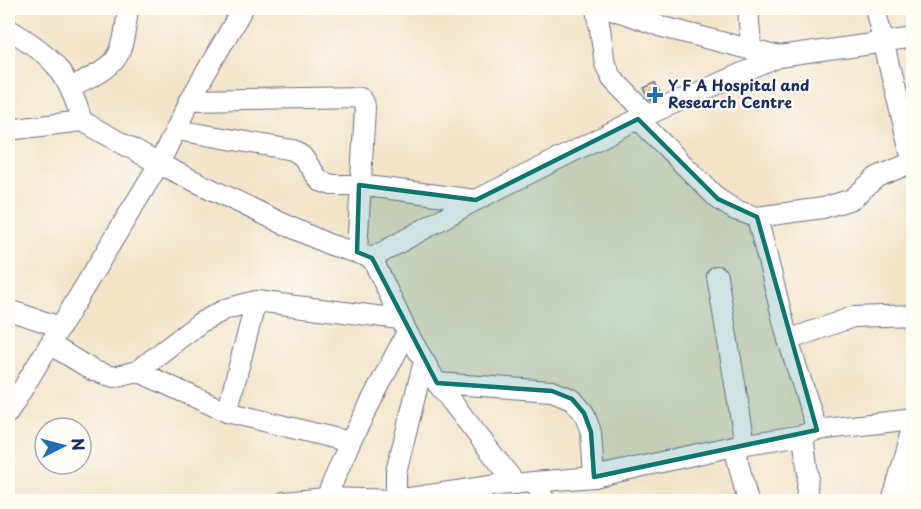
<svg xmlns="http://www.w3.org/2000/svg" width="921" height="509" viewBox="0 0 921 509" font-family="'Playpen Sans',sans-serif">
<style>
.building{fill:#d4985e}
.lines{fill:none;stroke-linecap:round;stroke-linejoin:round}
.minor-casing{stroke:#676e83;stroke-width:22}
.minor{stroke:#fff;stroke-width:20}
.marked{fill:#0f766e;fill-opacity:0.2;stroke:#0f766e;stroke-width:4.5;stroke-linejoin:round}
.poi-dot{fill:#1f6fb2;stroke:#fdfcf7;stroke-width:2}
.labels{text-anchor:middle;stroke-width:4.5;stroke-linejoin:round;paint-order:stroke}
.poi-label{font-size:15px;font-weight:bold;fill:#1b2f5e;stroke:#fdfcf7;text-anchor:start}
</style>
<rect width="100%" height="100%" fill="#fdfcf7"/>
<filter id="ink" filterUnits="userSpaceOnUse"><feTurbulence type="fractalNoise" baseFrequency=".0167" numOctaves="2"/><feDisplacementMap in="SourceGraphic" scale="12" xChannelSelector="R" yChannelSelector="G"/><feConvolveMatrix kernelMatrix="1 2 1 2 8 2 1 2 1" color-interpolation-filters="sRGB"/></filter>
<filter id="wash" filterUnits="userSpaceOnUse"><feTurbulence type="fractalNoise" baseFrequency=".008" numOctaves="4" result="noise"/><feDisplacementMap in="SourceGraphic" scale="24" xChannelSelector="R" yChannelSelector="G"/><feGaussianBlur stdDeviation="1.35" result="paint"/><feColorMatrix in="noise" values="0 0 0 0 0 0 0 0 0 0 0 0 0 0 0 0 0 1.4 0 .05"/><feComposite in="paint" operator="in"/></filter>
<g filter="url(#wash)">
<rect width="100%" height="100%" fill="#f3e3c7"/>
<g id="blocks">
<!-- building -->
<path class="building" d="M 655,83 L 661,96 L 651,100 L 644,88 Z"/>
</g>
</g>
<g filter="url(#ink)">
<use href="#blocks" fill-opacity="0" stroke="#676e83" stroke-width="1.5"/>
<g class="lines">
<!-- minor casing -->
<g class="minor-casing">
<g id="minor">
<path d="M 597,8 L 605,64 L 612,78 L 648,115"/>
<path d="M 609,8 L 663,27 L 779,57"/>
<path d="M 748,8 L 751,48"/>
<path d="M 875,8 L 914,168"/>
<path d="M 8,29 C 53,55 67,71 82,121"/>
<path d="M 72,87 C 120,64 122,61 128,8"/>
<path d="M 190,100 L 360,97 L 365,107 L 357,252"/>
<path d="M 638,119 L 718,199 L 735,210 L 757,217 L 823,208 L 852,199 L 877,177 L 913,162"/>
<path d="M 8,130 L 82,121 L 159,164 L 286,225 L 328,244 L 372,258 L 407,332 L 437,383 L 516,484"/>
<path d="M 177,130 L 293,150 L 302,156 L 320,181 L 332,185 L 359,185 L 476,200"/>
<path d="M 757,217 L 788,340 L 817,430"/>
<path d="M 372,258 L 476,200 L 638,119 L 779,57 L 914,38"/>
<path d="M 717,276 L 745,444"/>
<path d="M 8,310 L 61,327"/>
<path d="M 788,340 L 853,317 L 914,315"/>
<path d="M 51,345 L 94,371 L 114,377 L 137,371 L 201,322 L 226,309 L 256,301 L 400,319"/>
<path d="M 137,371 L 227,412 L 350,442"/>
<path d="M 437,383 L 552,391 L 572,399 L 584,413 L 591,432 L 594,477"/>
<path d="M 227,412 L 256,301"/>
<path d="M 8,413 L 159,164 L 190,100 L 243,8"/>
<path d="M 803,435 L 808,475 L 806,502"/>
<path d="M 734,446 L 748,502"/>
<path d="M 534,482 L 546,502"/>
<path d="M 326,498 L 350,442 L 407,332"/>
<path d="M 396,500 L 396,472 L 424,361"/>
<path d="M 284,502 L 326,498 L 396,500 L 497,485 L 594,477 L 734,446 L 803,435 L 817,430 L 914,419"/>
<path d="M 892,502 L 914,424"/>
</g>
</g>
<!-- minor -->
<use href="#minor" class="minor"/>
</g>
</g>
<!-- marked area -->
<path class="marked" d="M 638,119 L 718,199 L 757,217 L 817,430 L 594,477 L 591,432 L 584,413 L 572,399 L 552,391 L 437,383 L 372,258 L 357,252 L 359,185 L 476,200 Z"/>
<!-- markers -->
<path class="poi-dot" d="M652 86h6v6h6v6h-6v6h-6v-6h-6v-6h6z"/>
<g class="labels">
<!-- poi labels -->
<g class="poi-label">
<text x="668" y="91">Y F A Hospital and<tspan x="668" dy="17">Research Centre</tspan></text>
</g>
</g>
<!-- margin -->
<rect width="921" height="509" fill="none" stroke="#fdfcf7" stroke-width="30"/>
<!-- north arrow -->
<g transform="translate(63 446) rotate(84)"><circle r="28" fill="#fdfcf7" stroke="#a3aaba" stroke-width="1.5"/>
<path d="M0-4.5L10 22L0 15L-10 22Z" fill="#1f6fb2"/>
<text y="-9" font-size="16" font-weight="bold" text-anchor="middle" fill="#1b2f5e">N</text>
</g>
</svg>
